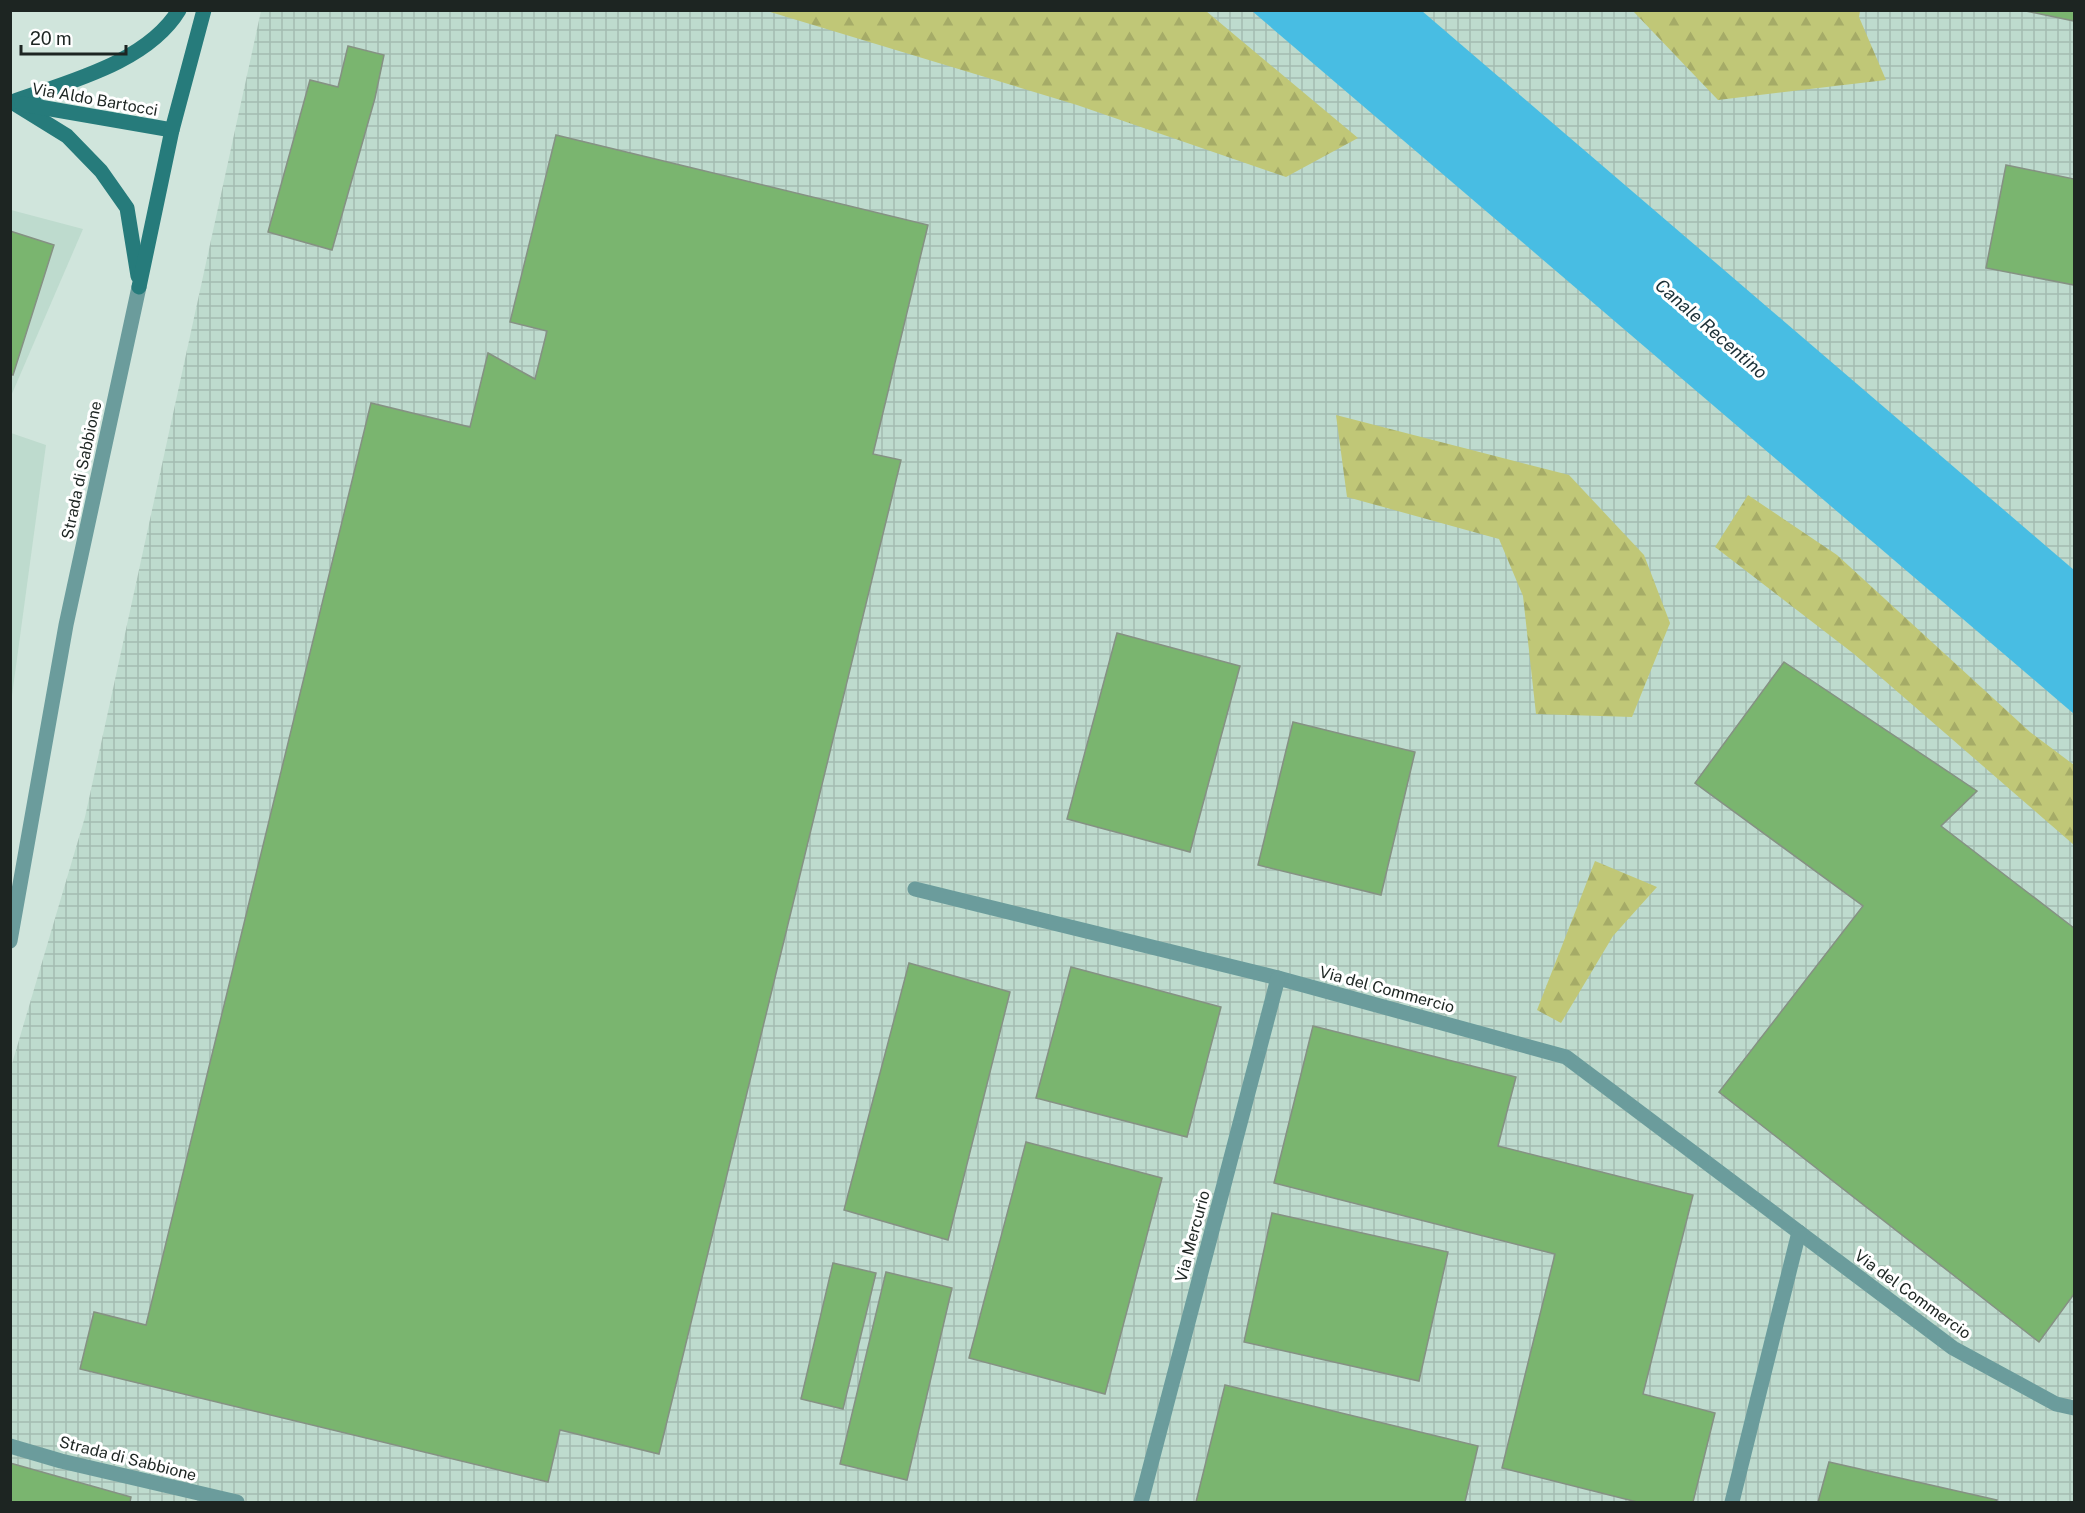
<svg xmlns="http://www.w3.org/2000/svg" width="2085" height="1513" viewBox="0 0 2085 1513" font-family="'Public Sans',sans-serif">
<style>
.built{fill:#bedbce}
.industrial{fill:url(#industrial-grid)}
.forest{fill:url(#forest-firs)}
.water{fill:#48bde3}
.building{fill:#7ab56f;stroke:#859183;stroke-width:1.5}
.lines{fill:none;stroke-linecap:round;stroke-linejoin:round}
.minor{stroke:#6b9c9c;stroke-width:15}
.secondary{stroke:#267b7b;stroke-width:15}
.labels{text-anchor:middle;stroke-width:6;stroke-linejoin:round;paint-order:stroke}
.street-label{font-size:16px;fill:#1d2522;stroke:#fff}
.water-label{font-size:18px;font-style:italic;fill:#1b2f36;stroke:#fff}
</style>
<defs>
<pattern id="industrial-grid" width="8" height="8" patternUnits="userSpaceOnUse" patternTransform="scale(1.5)"><rect width="8" height="8" fill="#bedbce"/><path d="M0 4h8M4 0v8" fill="none" stroke="#a3bcb1"/></pattern>
<pattern id="forest-firs" width="22" height="20" patternUnits="userSpaceOnUse" patternTransform="scale(1.5)"><rect width="22" height="20" fill="#c0c777"/><path d="M5 1l3.5 6h-7zM16 11l3.5 6h-7z" fill="#a5ab67"/></pattern>
</defs>
<rect width="100%" height="100%" fill="#d0e5dc"/>
<!-- built -->
<g class="built">
<path d="M 11,210 L 83,229 L 11,396 Z"/>
<path d="M 11,433 L 46,445 L 11,703 L 10,433 Z"/>
</g>
<!-- industrial -->
<path class="industrial" d="M 261,11 L 2074,11 L 2074,1502 L 11,1502 L 11,1067 L 85,817 Z"/>
<!-- forest -->
<g class="forest">
<path d="M 767,11 L 1206,11 L 1358,138 L 1286,177 L 1077,105 Z"/>
<path d="M 1633,11 L 1860,11 L 1859,17 L 1886,80 L 1718,100 Z"/>
<path d="M 1336,415 L 1569,475 L 1644,555 L 1670,623 L 1632,717 L 1536,714 L 1523,596 L 1499,539 L 1347,497 Z"/>
<path d="M 1748,495 L 1837,555 L 2030,732 L 2074,765 L 2074,845 L 1854,654 L 1715,547 Z"/>
<path d="M 1595,861 L 1657,887 L 1613,936 L 1561,1023 L 1537,1010 Z"/>
</g>
<!-- water -->
<path class="water" d="M 1252,11 L 1422,11 L 2074,570 L 2074,714 Z"/>
<!-- building -->
<g class="building">
<path d="M 2021,10 L 2074,10 L 2074,21 Z"/>
<path d="M 348,46 L 384,55 L 375,98 L 332,250 L 268,232 L 310,80 L 338,87 Z"/>
<path d="M 556,135 L 928,225 L 873,454 L 901,460 L 659,1454 L 560,1430 L 548,1482 L 80,1369 L 94,1312 L 146,1325 L 371,403 L 470,427 L 488,353 L 535,379 L 547,331 L 510,322 Z"/>
<path d="M 2006,165 L 2074,179 L 2074,285 L 1986,268 Z"/>
<path d="M 10,231 L 54,245 L 13,375 L 10,374 Z"/>
<path d="M 1117,633 L 1240,666 L 1190,852 L 1067,819 Z"/>
<path d="M 1784,662 L 1977,791 L 1941,826 L 2074,928 L 2074,1294 L 2039,1342 L 1719,1092 L 1863,906 L 1695,783 Z"/>
<path d="M 1293,722 L 1415,752 L 1381,895 L 1258,865 Z"/>
<path d="M 909,963 L 1010,992 L 948,1240 L 844,1210 Z"/>
<path d="M 1071,967 L 1221,1007 L 1187,1137 L 1036,1098 Z"/>
<path d="M 1313,1026 L 1516,1077 L 1498,1146 L 1693,1195 L 1643,1394 L 1715,1413 L 1693,1502 L 1637,1502 L 1502,1468 L 1555,1254 L 1274,1183 Z"/>
<path d="M 1026,1142 L 1162,1178 L 1105,1394 L 969,1358 Z"/>
<path d="M 1272,1213 L 1448,1252 L 1419,1381 L 1244,1342 Z"/>
<path d="M 833,1263 L 876,1273 L 843,1409 L 801,1399 Z"/>
<path d="M 886,1272 L 952,1288 L 907,1480 L 840,1464 Z"/>
<path d="M 1225,1385 L 1478,1446 L 1465,1502 L 1196,1502 Z"/>
<path d="M 1829,1462 L 1997,1500 L 1996,1502 L 1818,1502 Z"/>
<path d="M 10,1463 L 131,1497 L 130,1502 L 10,1502 Z"/>
</g>
<g class="lines">
<!-- minor -->
<g class="minor">
<path d="M 915,889 L 1278,978 L 1566,1057 L 1953,1348 L 2056,1404 L 2074,1408"/>
<path d="M 10,941 L 66,625 L 139,287"/>
<path d="M 10,1446 L 61,1461 L 237,1502"/>
<path d="M 1141,1502 L 1278,978"/>
<path d="M 1732,1502 L 1799,1232"/>
</g>
<!-- secondary -->
<g class="secondary">
<path d="M 12,102 L 67,136 L 101,171 L 127,208 L 138,276"/>
<path d="M 12,102 C 67,82 147,63 179,10"/>
<path d="M 22,104 L 172,130"/>
<path d="M 139,287 L 172,130 L 204,10"/>
</g>
</g>
<g class="labels">
<!-- street labels -->
<g class="street-label">
<text transform="translate(95 99) rotate(10)" y="6">Via Aldo Bartocci</text>
<text transform="translate(81 470) rotate(-78)" y="6">Strada di Sabbione</text>
<text transform="translate(1387 989) rotate(15)" y="6">Via del Commercio</text>
<text transform="translate(1192 1236) rotate(-75)" y="6">Via Mercurio</text>
<text transform="translate(1913 1294) rotate(36)" y="6">Via del Commercio</text>
<text transform="translate(128 1458) rotate(14)" y="6">Strada di Sabbione</text>
</g>
<!-- water labels -->
<g class="water-label">
<text transform="translate(1711 329) rotate(41)" y="6">Canale Recentino</text>
</g>
</g>
<!-- border -->
<rect width="2085" height="1513" fill="none" stroke="#1d2522" stroke-width="24"/>
<!-- scale -->
<path d="M21 45v9h105v-9" fill="none" stroke="#1d2522" stroke-width="3"/>
<text x="30" y="45" font-size="18" fill="#1d2522" stroke="#ffffff" stroke-width="4.5" paint-order="stroke">20 m</text>
</svg>
